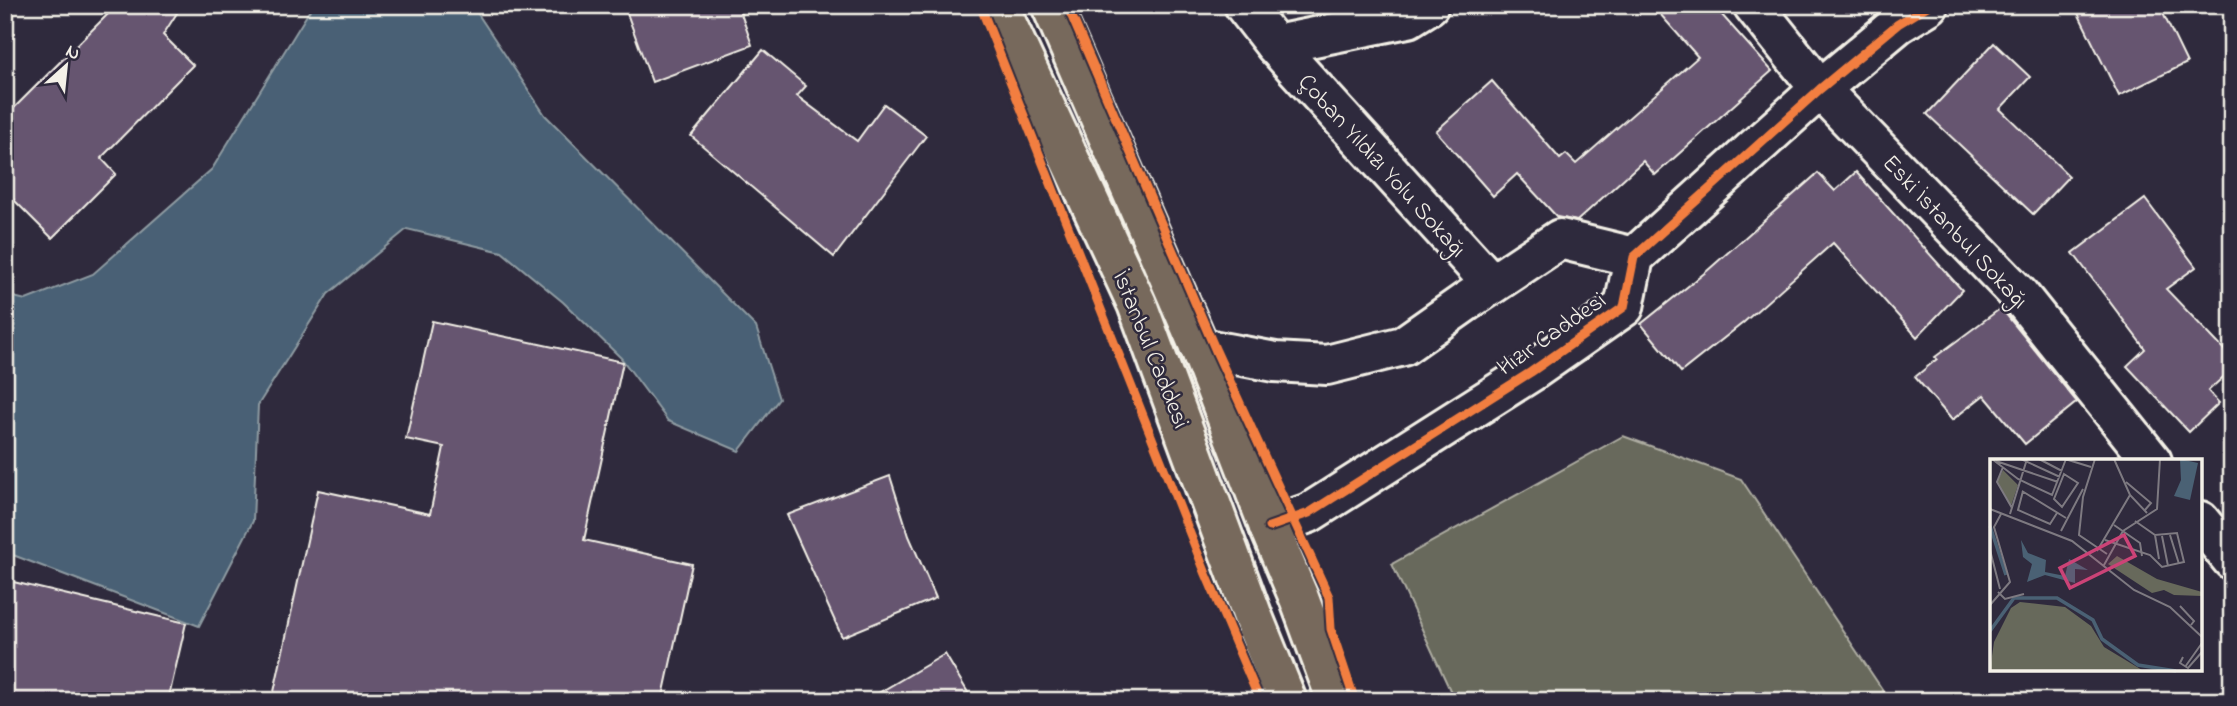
<svg xmlns="http://www.w3.org/2000/svg" width="2237" height="706" viewBox="0 0 2237 706" font-family="'Indie Flower',sans-serif">
<style>
.green{fill:#67695b;stroke:#aeada2;stroke-width:2}
.water{fill:#4a6174;stroke:#8e9ba2;stroke-width:2}
.building{fill:#665570;stroke:#f4f1e8;stroke-width:2}
.lines{fill:none;stroke-linecap:round;stroke-linejoin:round}
.minor-casing{stroke:#f4f1e8;stroke-width:44}
.major-casing{stroke:#f4f1e8;stroke-width:44}
.minor{stroke:#2f2a3d;stroke-width:38}
.major{stroke:#77695c;stroke-width:38}
.cycleway-casing{stroke:#2f2a3d;stroke-width:13}
.cycleway{stroke:#f27e40;stroke-width:9}
.labels{text-anchor:middle;stroke-width:5;stroke-linejoin:round;paint-order:stroke}
.street-label{font-size:24px;fill:#f4f1e8;stroke:#2f2a3d}
.inset-river{fill:none;stroke:#4a6174;stroke-width:3.5}
.inset-road{fill:none;stroke:#7e7a81;stroke-width:2}
.view{fill:#cc4377;fill-opacity:0.15;stroke:#cc4377;stroke-width:3.5}
.inset-edge{fill:none;stroke:#f4f1e8;stroke-width:3.5}
</style>
<rect width="100%" height="100%" fill="#2f2a3d"/>
<filter id="ink" filterUnits="userSpaceOnUse"><feTurbulence type="fractalNoise" baseFrequency=".0143" numOctaves="2"/><feDisplacementMap in="SourceGraphic" scale="14" xChannelSelector="R" yChannelSelector="G"/><feConvolveMatrix kernelMatrix="1 2 1 2 8 2 1 2 1" color-interpolation-filters="sRGB"/></filter>
<g filter="url(#ink)">
<!-- green -->
<path class="green" d="M 1623,436 L 1741,479 L 1890,701 L 1455,701 L 1392,564 Z"/>
<!-- water -->
<path class="water" d="M 313,5 L 472,5 L 545,115 L 756,327 L 779,399 L 739,451 L 668,421 L 621,358 L 563,302 L 502,252 L 407,229 L 328,294 L 258,405 L 253,521 L 199,626 L 5,552 L 5,295 L 26,300 L 93,274 L 212,169 Z"/>
<!-- building -->
<g class="building">
<path d="M 117,5 L 182,5 L 163,35 L 193,65 L 101,158 L 116,174 L 52,238 L 5,191 L 5,117 Z"/>
<path d="M 624,5 L 738,5 L 752,45 L 652,82 Z"/>
<path d="M 1652,5 L 1713,5 L 1772,71 L 1655,175 L 1643,161 L 1577,221 L 1557,217 L 1517,174 L 1493,196 L 1436,131 L 1492,81 L 1560,159 L 1566,154 L 1576,164 L 1698,57 Z"/>
<path d="M 2074,5 L 2159,5 L 2187,63 L 2119,96 Z"/>
<path d="M 1994,43 L 2030,77 L 2000,109 L 2069,176 L 2033,214 L 1927,114 Z"/>
<path d="M 763,50 L 806,86 L 797,96 L 857,141 L 884,104 L 926,136 L 834,257 L 691,136 Z"/>
<path d="M 1856,172 L 1962,290 L 1917,337 L 1833,243 L 1743,323 L 1681,372 L 1641,324 L 1707,271 L 1818,173 L 1835,191 Z"/>
<path d="M 2145,199 L 2196,267 L 2166,289 L 2232,358 L 2232,369 L 2208,391 L 2219,403 L 2189,432 L 2127,366 L 2145,349 L 2073,253 Z"/>
<path d="M 2001,308 L 2077,402 L 2025,444 L 1984,395 L 1952,420 L 1915,377 L 1937,359 L 1935,357 Z"/>
<path d="M 432,321 L 623,362 L 584,540 L 692,564 L 662,701 L 272,701 L 318,490 L 430,514 L 444,447 L 406,439 Z"/>
<path d="M 890,476 L 909,536 L 936,598 L 842,637 L 787,515 Z"/>
<path d="M 5,580 L 186,623 L 168,701 L 5,701 Z"/>
<path d="M 945,654 L 973,701 L 865,701 Z"/>
</g>
<g class="lines">
<!-- minor casing -->
<g class="minor-casing">
<g id="minor">
<path d="M 1244,5 L 1275,45 L 1492,284"/>
<path d="M 1753,5 L 1820,89 L 2020,296 L 2152,461"/>
<path d="M 1275,45 L 1408,18 L 1429,5"/>
<path d="M 1199,346 L 1216,351 L 1275,362 L 1327,365 L 1403,346 L 1467,301 L 1560,239 L 1634,257"/>
<path d="M 2200,521 L 2232,560"/>
<path d="M 1269,527 L 1309,513 L 1531,372 L 1624,307 L 1634,257 L 1820,89 L 1898,24 L 1929,5"/>
</g>
</g>
<!-- major casing -->
<g class="major-casing">
<g id="major">
<path d="M 998,5 L 1137,304 L 1253,617 L 1287,701"/>
<path d="M 1051,5 L 1199,346 L 1269,527 L 1299,598 L 1337,701"/>
</g>
</g>
<!-- minor -->
<use href="#minor" class="minor"/>
<!-- major -->
<use href="#major" class="major"/>
<!-- cycleway casing -->
<g class="cycleway-casing">
<g id="cycleway">
<path d="M 980,5 L 1206,574 L 1260,701"/>
<path d="M 1067,5 L 1216,351 L 1329,597 L 1331,629 L 1355,701"/>
<path d="M 1269,527 L 1309,513 L 1531,372 L 1624,307 L 1634,257 L 1820,89 L 1898,24 L 1929,5"/>
</g>
</g>
<!-- cycleway -->
<use href="#cycleway" class="cycleway"/>
</g>
</g>
<g class="labels">
<!-- street labels -->
<g class="street-label">
<text transform="translate(1383 165) rotate(48)" y="8">Çoban Yıldızı Yolu Sokağı</text>
<text transform="translate(1956 231) rotate(47)" y="8">Eski İstanbul Sokağı</text>
<text transform="translate(1551 333) rotate(-35)" y="8">Hızır Caddesi</text>
<text transform="translate(1152 349) rotate(68)" y="8">İstanbul Caddesi</text>
</g>
</g>
<!-- overview -->
<g transform="translate(1990 459)">
<rect width="212" height="212" fill="#2f2a3d"/>
<path d="M 13,11 L 28,26 L 21,47 L 7,23 ZM 127,97 L 167,120 L 212,133 L 212,137 L 184,136 L 174,131 L 162,134 L 118,105 ZM 30,143 L 75,148 L 101,167 L 114,188 L 152,211 L 0,211 L 4,183 L 21,149 Z" fill="#67695b"/>
<path d="M 190,0 L 208,4 L 200,41 L 184,37 L 191,21 ZM 31,81 L 38,94 L 56,101 L 55,113 L 75,117 L 79,100 L 98,111 L 85,110 L 85,124 L 55,116 L 37,123 L 42,105 L 33,98 Z" fill="#4a6174"/>
<path class="inset-river" d="M 0,67 L 16,116M 0,172 L 24,139 L 67,139 L 103,161 L 112,180 L 148,206 L 186,212"/>
<path class="inset-road" d="M 2,0 L 28,20 L 62,36 L 76,0M 31,0 L 70,18M 49,0 L 72,12M 75,0 L 101,8M 105,0 L 93,38 L 89,76 L 117,95M 124,0 L 140,36 L 157,54M 6,2 L 68,23M 13,8 L 7,23 L 22,49M 74,15 L 88,24 L 72,48 L 64,40 ZM 136,23 L 161,44 L 155,51M 32,32 L 76,59M 33,32 L 28,51 L 60,65 L 67,54M 0,50 L 82,82 L 144,131 L 180,148 L 212,178M 20,55 L 37,0M 124,66 L 150,84 L 152,97M 71,72 L 93,30M 165,76 L 169,100M 180,76 L 189,105M 172,77 L 178,107M 115,81 L 160,96 L 172,108 L 194,103 L 187,74 L 165,76 L 145,62M 0,91 L 10,130M 107,92 L 140,36M 114,106 L 133,72 L 167,50 L 170,0M 8,133 L 15,140 L 34,135M 0,146 L 20,123 L 4,68 L 11,55M 190,147 L 204,162 L 201,166M 193,198 L 190,204 L 198,209 L 212,193M 195,208 L 212,184"/>
<path class="view" d="M 134,76 L 145,97 L 80,129 L 70,109 Z"/>
<rect width="212" height="212" class="inset-edge"/>
</g>
<!-- margin -->
<rect width="2237" height="706" fill="none" stroke="#2f2a3d" stroke-width="28"/>
<rect x="14" y="14" width="2209" height="678" fill="none" stroke="#f4f1e8" stroke-width="2.5" filter="url(#ink)"/>
<!-- north arrow -->
<g transform="translate(66 66) rotate(27)" stroke="#2f2a3d" stroke-width="5" paint-order="stroke">
<path d="M0-5L12 26L0 18L-12 26Z" fill="#f4f1e8"/>
<text y="-10" font-size="19" font-weight="bold" text-anchor="middle" fill="#f4f1e8">N</text>
</g>
</svg>
